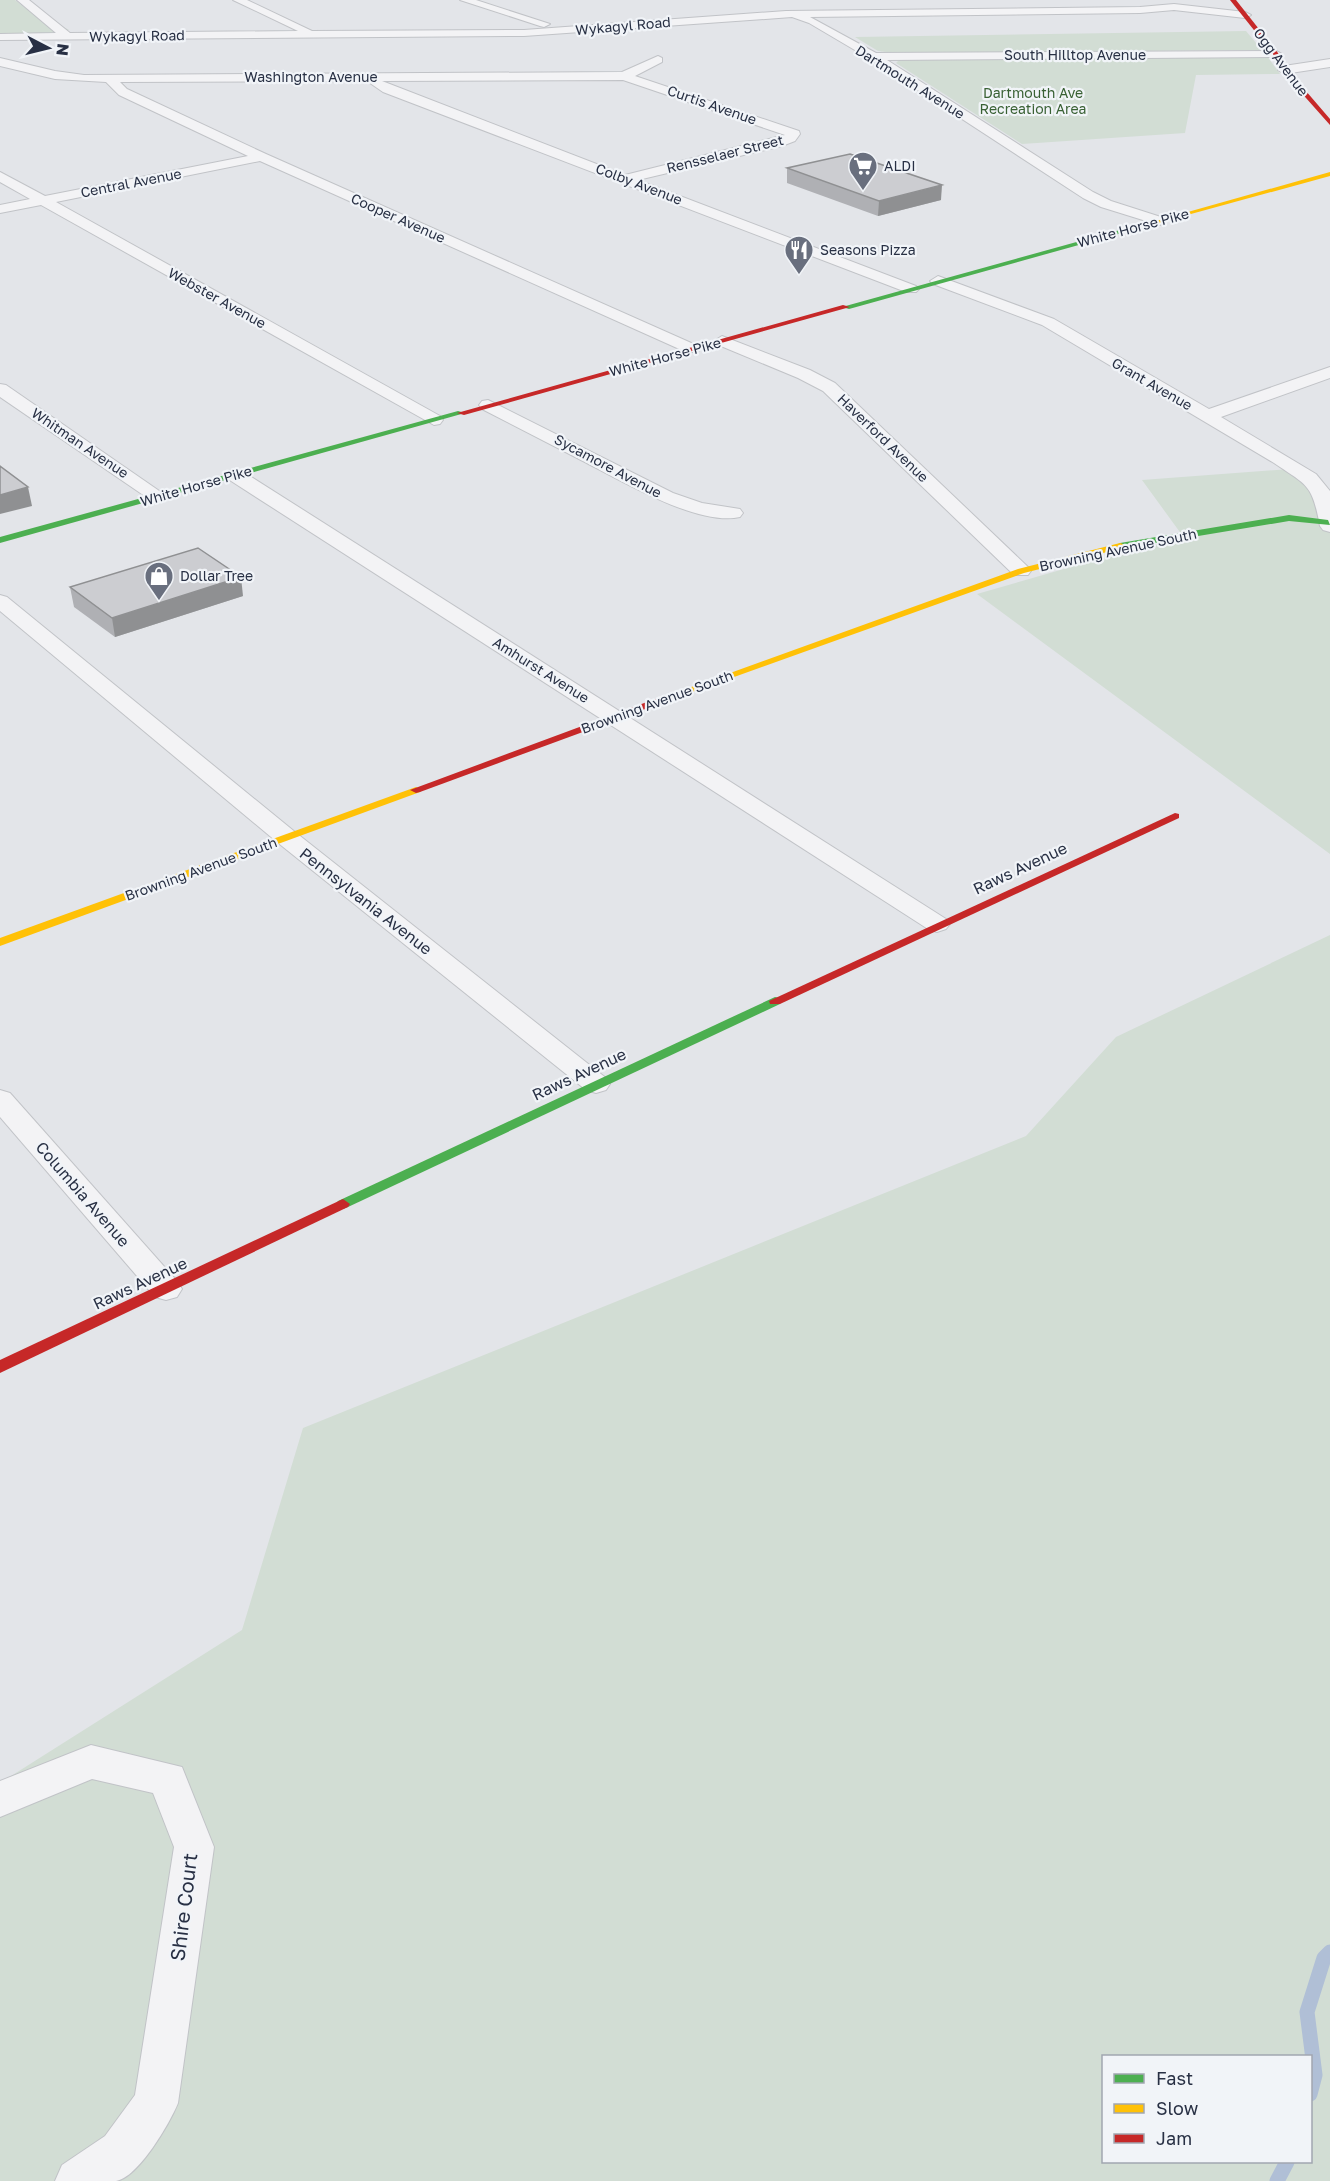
<svg xmlns="http://www.w3.org/2000/svg" width="1330" height="2181" viewBox="0 0 1330 2181" font-family="'Golos Text',sans-serif">
<style>
.green{fill:#d2ddd4;fill-rule:evenodd}
.lines{fill:none;stroke-linecap:round;stroke-linejoin:round}
.stream{stroke:#b0bfd6;stroke-width:15}
.street-casing{stroke:#c1c3c7;stroke-width:2}
.street{fill:#f3f3f5;fill-rule:evenodd}
.fast{fill:#4caf50;fill-rule:evenodd}
.slow{fill:#ffc107;fill-rule:evenodd}
.jam{fill:#c62828;fill-rule:evenodd}
.wall{fill:#afb0b4}
.shaded-wall{fill:#8f9092}
.building{fill:#cccdd1;stroke:#8f9092;stroke-width:1.5}
.labels{text-anchor:middle;stroke-width:4.5;stroke-linejoin:round;paint-order:stroke}
.far-street-label{font-size:14px;fill:#283044;stroke:#f1f4f8}
.far-park-label{font-size:14px;fill:#396134;stroke:#f1f4f8}
.far-poi-label{font-size:14px;fill:#283044;stroke:#f1f4f8;text-anchor:start}
.street-label{font-size:16px;fill:#283044;stroke:#f1f4f8}
.near-street-label{font-size:20px;fill:#283044;stroke:#f1f4f8}
</style>
<rect width="100%" height="100%" fill="#e3e5e9"/>
<!-- green -->
<g class="green">
<path d="M 0,0 L 15,0 L 44,22 L 56,23 L 69,30 L 51,33 L 0,34 Z"/>
<path d="M 1246,31 L 1262,50 L 894,53 L 878,51 L 855,37 Z"/>
<path d="M 1267,56 L 1280,74 L 1196,75 L 1185,133 L 1022,144 L 896,63 L 899,60 L 911,59 Z"/>
<path d="M 1304,468 L 1330,505 L 1330,854 L 977,594 L 1182,535 L 1142,480 Z"/>
<path d="M 1330,935 L 1330,2181 L 0,2181 L 0,1783 L 242,1630 L 303,1428 L 1026,1136 L 1116,1037 ZM 1104,2056 L 1310,2056 L 1310,2162 L 1104,2162 Z"/>
</g>
<g class="lines">
<!-- stream -->
<g class="stream">
<path d="M 1310,2094 L 1315,2075 L 1307,2012 L 1324,1958 L 1330,1952"/>
<path d="M 1277,2181 L 1287,2162"/>
</g>
<!-- street casing -->
<g class="street-casing">
<g id="street">
<path d="M 17,0 L 29,0 L 70,33 L 298,31 L 233,0 L 247,0 L 312,31 L 524,30 L 786,11 L 1140,7 L 1174,4 L 1245,12 L 1251,15 L 1245,18 L 1174,10 L 1140,13 L 810,17 L 876,53 L 1276,51 L 1282,54 L 1276,57 L 887,60 L 1093,192 L 1111,201 L 1164,218 L 1166,221 L 1164,224 L 1159,225 L 1101,207 L 1083,198 L 870,59 L 809,23 L 792,17 L 524,36 L 0,40 L 0,34 L 56,33 Z"/>
<path d="M 460,0 L 476,0 L 550,24 L 544,27 L 540,26 Z"/>
<path d="M 658,56 L 662,58 L 662,62 L 635,76 L 799,131 L 800,134 L 795,141 L 782,146 L 638,180 L 916,286 L 919,289 L 916,292 L 906,292 L 383,92 L 367,81 L 120,82 L 127,89 L 266,154 L 698,346 L 700,349 L 698,352 L 686,352 L 260,161 L 56,202 L 440,416 L 443,420 L 440,424 L 434,425 L 41,205 L 0,213 L 0,205 L 30,199 L 0,182 L 0,172 L 45,196 L 248,156 L 119,95 L 106,82 L 55,79 L 0,66 L 0,58 L 55,71 L 84,75 L 622,72 ZM 623,80 L 785,135 L 625,175 L 382,81 Z"/>
<path d="M 1330,59 L 1330,67 L 1284,74 L 1278,70 L 1284,66 Z"/>
<path d="M 938,276 L 1054,319 L 1209,409 L 1330,367 L 1330,378 L 1221,417 L 1316,474 L 1330,491 L 1330,532 L 1323,530 L 1320,526 C 1312,484 1308,486 1274,463 L 1042,325 L 933,284 L 930,281 Z"/>
<path d="M 722,336 L 810,370 L 835,383 L 1028,567 L 1031,571 L 1028,575 L 1014,575 L 823,391 L 798,378 L 716,344 L 714,341 Z"/>
<path d="M 0,384 L 6,385 L 168,497 L 166,501 L 152,501 L 0,397 Z"/>
<path d="M 488,400 L 673,493 L 702,503 L 740,509 L 743,513 L 740,517 C 698,527 618,479 581,460 C 548,443 515,426 482,409 L 479,405 L 482,401 Z"/>
<path d="M 235,469 L 242,471 L 946,919 L 950,924 L 946,929 L 937,932 L 928,929 L 228,479 L 226,475 L 228,471 Z"/>
<path d="M 0,595 L 7,597 L 295,832 L 606,1078 L 610,1084 L 606,1090 L 596,1093 L 586,1090 L 277,842 L 0,611 Z"/>
<path d="M 0,1090 L 10,1093 L 177,1281 L 182,1289 L 177,1297 L 166,1300 L 155,1297 L 0,1117 Z"/>
<path d="M 91,1745 L 182,1767 L 214,1847 L 178,2103 C 170,2123 138,2178 116,2181 C 96,2181 75,2181 55,2181 L 62,2165 L 105,2136 L 135,2095 L 174,1847 L 153,1793 L 92,1779 L 0,1817 L 0,1781 Z"/>
</g>
</g>
<!-- street -->
<use href="#street" class="street"/>
<!-- fast -->
<g class="fast">
<path d="M 1127,228 L 1129,231 L 849,309 L 842,307 Z"/>
<path d="M 458,411 L 465,413 L 0,543 L 0,537 Z"/>
<path d="M 1289,515 L 1328,520 L 1330,525 L 1289,521 L 1120,549 L 1115,546 L 1120,543 Z"/>
<path d="M 775,997 L 780,998 L 781,1001 L 780,1004 L 348,1207 L 343,1209 L 336,1204 L 338,1201 Z"/>
</g>
<!-- slow -->
<g class="slow">
<path d="M 1330,172 L 1330,176 L 1129,231 L 1124,230 Z"/>
<path d="M 1120,543 L 1123,544 L 1123,548 L 1024,573 L 659,704 L 655,705 L 650,702 L 1018,569 Z"/>
<path d="M 416,787 L 422,790 L 420,792 L 0,946 L 0,938 Z"/>
</g>
<!-- jam -->
<g class="jam">
<path d="M 1230,0 L 1236,0 L 1278,53 L 1287,69 L 1330,119 L 1330,125 L 1282,71 L 1273,54 Z"/>
<path d="M 843,305 L 850,307 L 464,415 L 457,413 Z"/>
<path d="M 655,699 L 659,700 L 659,704 L 420,792 L 416,793 L 410,790 Z"/>
<path d="M 1175,813 L 1179,814 L 1179,818 L 780,1004 L 770,1004 L 769,1001 Z"/>
<path d="M 343,1199 L 350,1204 L 348,1207 L 0,1373 L 0,1360 Z"/>
</g>
</g>
<!-- wall -->
<g class="wall">
<path d="M 787,168 L 941,200 L 878,216 L 787,183 Z"/>
<path d="M 70,587 L 243,596 L 115,637 L 74,607 Z"/>
</g>
<!-- shaded-wall -->
<g class="shaded-wall">
<path d="M 942,185 L 941,200 L 878,216 L 879,201 Z"/>
<path d="M 28,487 L 32,506 L 0,514 L 0,495 Z"/>
<path d="M 241,577 L 243,596 L 115,637 L 112,618 Z"/>
</g>
<!-- building -->
<g class="building">
<path d="M 850,154 L 942,185 L 879,201 L 787,168 Z"/>
<path d="M 0,466 L 28,487 L 0,495 Z"/>
<path d="M 198,548 L 241,577 L 112,618 L 70,587 Z"/>
</g>
<!-- icons -->
<defs>
<g id="supermarket-pin" transform="scale(1.5)"><path d="M0 17L-7.5 6A9.5 9.5 0 1 1 7.5 6Z" fill="#696f7e" stroke="#f1f4f8"/><path d="M-6-5.5h2.5l.6 2H6L4.5 2H-2.5L-4.4-4H-6ZM-1.5 3.2a1.3 1.3 0 1 0 .1 0ZM3 3.2a1.3 1.3 0 1 0 .1 0Z" fill="#fff"/></g>
<g id="restaurant-pin" transform="scale(1.5)"><path d="M0 17L-7.5 6A9.5 9.5 0 1 1 7.5 6Z" fill="#696f7e" stroke="#f1f4f8"/><path d="M-5-6h1v4h1v-4h1v4h1v-4h1v5L-1.5 .5V6h-2V.5L-5-1ZM5-6V6H3V1.5H1.5Q1.5-4 5-6Z" fill="#fff"/></g>
<g id="shop-pin" transform="scale(1.5)"><path d="M0 17L-7.5 6A9.5 9.5 0 1 1 7.5 6Z" fill="#696f7e" stroke="#f1f4f8"/><path d="M-5-2.5h2.3a2.7 3.5 0 0 1 5.4 0H5L5.5 6h-11ZM-1.5-2.5h3a1.5 2.3 0 0 0-3 0Z" fill="#fff"/></g>
</defs>
<g fill-rule="evenodd">
<use href="#supermarket-pin" x="863" y="166"/>
<use href="#restaurant-pin" x="799" y="250"/>
<use href="#shop-pin" x="159" y="576"/>
</g>
<g class="labels">
<!-- far-street labels -->
<g class="far-street-label">
<text transform="translate(623 26) rotate(-5)" y="5">Wykagyl Road</text>
<text transform="translate(137 36) rotate(-1)" y="5">Wykagyl Road</text>
<text x="1075" y="60">South Hilltop Avenue</text>
<text transform="translate(1281 62) rotate(53)" y="5">Ogg Avenue</text>
<text x="311" y="82">Washington Avenue</text>
<text transform="translate(910 82) rotate(32)" y="5">Dartmouth Avenue</text>
<text transform="translate(712 105) rotate(19)" y="5">Curtis Avenue</text>
<text transform="translate(725 154) rotate(-14)" y="5">Rensselaer Street</text>
<text transform="translate(131 183) rotate(-11)" y="5">Central Avenue</text>
<text transform="translate(639 184) rotate(21)" y="5">Colby Avenue</text>
<text transform="translate(398 218) rotate(24)" y="5">Cooper Avenue</text>
<text transform="translate(1133 228) rotate(-15)" y="5">White Horse Pike</text>
<text transform="translate(217 298) rotate(29)" y="5">Webster Avenue</text>
<text transform="translate(665 357) rotate(-15)" y="5">White Horse Pike</text>
<text transform="translate(1152 384) rotate(30)" y="5">Grant Avenue</text>
<text transform="translate(883 438) rotate(44)" y="5">Haverford Avenue</text>
<text transform="translate(80 443) rotate(34)" y="5">Whitman Avenue</text>
<text transform="translate(608 466) rotate(28)" y="5">Sycamore Avenue</text>
<text transform="translate(196 486) rotate(-16)" y="5">White Horse Pike</text>
<text transform="translate(1118 550) rotate(-12)" y="5">Browning Avenue South</text>
<text transform="translate(541 670) rotate(32)" y="5">Amhurst Avenue</text>
<text transform="translate(657 702) rotate(-20)" y="5">Browning Avenue South</text>
<text transform="translate(201 869) rotate(-20)" y="5">Browning Avenue South</text>
</g>
<!-- far-park labels -->
<g class="far-park-label">
<text x="1033" y="98">Dartmouth Ave<tspan x="1033" dy="16">Recreation Area</tspan></text>
</g>
<!-- far-poi labels -->
<g class="far-poi-label">
<text x="884" y="171">ALDI</text>
<text x="820" y="255">Seasons Pizza</text>
<text x="180" y="581">Dollar Tree</text>
</g>
<!-- street labels -->
<g class="street-label">
<text transform="translate(1020 868) rotate(-25)" y="6">Raws Avenue</text>
<text transform="translate(366 901) rotate(38)" y="6">Pennsylvania Avenue</text>
<text transform="translate(579 1074) rotate(-25)" y="6">Raws Avenue</text>
<text transform="translate(83 1194) rotate(49)" y="6">Columbia Avenue</text>
<text transform="translate(140 1283) rotate(-25)" y="6">Raws Avenue</text>
</g>
<!-- near-street labels -->
<g class="near-street-label">
<text transform="translate(184 1907) rotate(-83)" y="7">Shire Court</text>
</g>
</g>
<!-- legend -->
<rect x="1102" y="2055" width="210" height="108" fill="#f1f4f8" stroke="#a1a6b0" stroke-width="1.5"/>
<rect x="1114" y="2074" width="30" height="9" fill="#4caf50" stroke="#a1a6b0" stroke-width="1.5"/>
<text x="1156" y="2085" font-size="18" fill="#283044">Fast</text>
<rect x="1114" y="2104" width="30" height="9" fill="#ffc107" stroke="#a1a6b0" stroke-width="1.5"/>
<text x="1156" y="2115" font-size="18" fill="#283044">Slow</text>
<rect x="1114" y="2134" width="30" height="9" fill="#c62828" stroke="#a1a6b0" stroke-width="1.5"/>
<text x="1156" y="2145" font-size="18" fill="#283044">Jam</text>
<!-- north arrow -->
<g transform="translate(48 48) rotate(97)" stroke="#f1f4f8" stroke-width="4.5" paint-order="stroke">
<path d="M0-4.5L10 22L0 15L-10 22Z" fill="#283044"/>
<text y="-9" font-size="16" font-weight="bold" text-anchor="middle" fill="#283044">N</text>
</g>
</svg>
